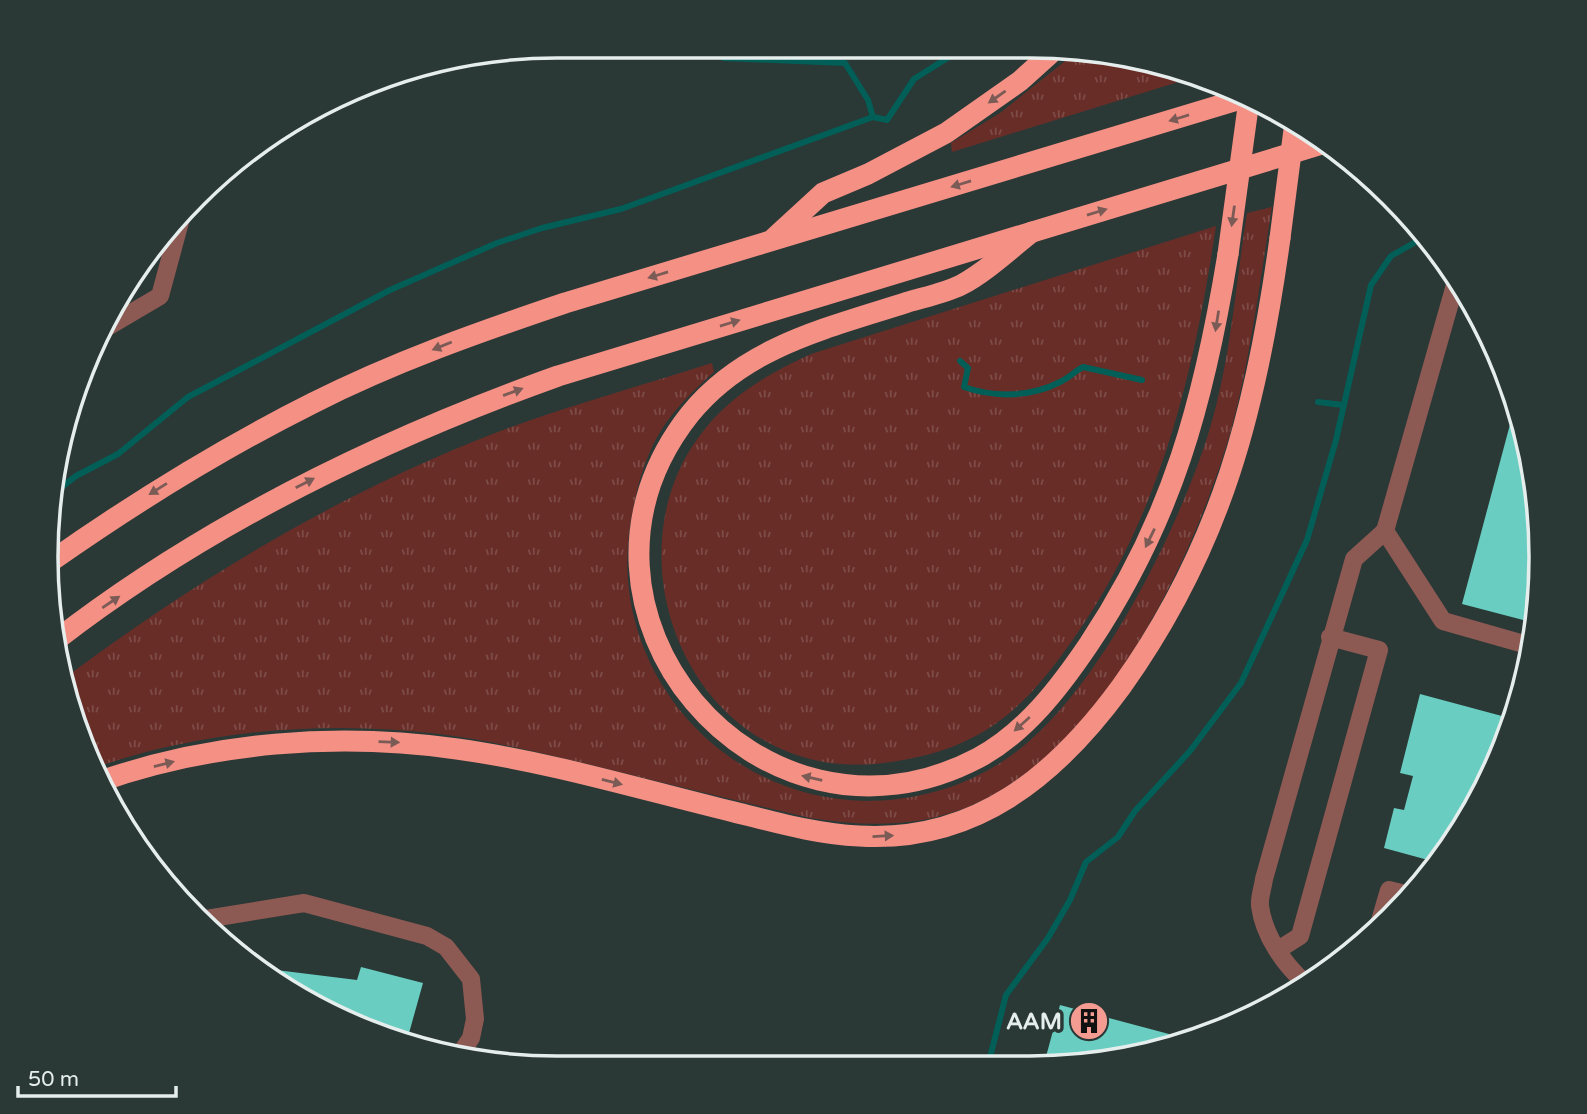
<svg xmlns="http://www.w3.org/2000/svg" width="1587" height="1114" viewBox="0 0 1587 1114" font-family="'Varela Round',sans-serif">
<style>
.grass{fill:url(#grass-tufts)}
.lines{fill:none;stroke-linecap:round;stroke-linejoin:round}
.stream{stroke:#025f58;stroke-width:6}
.building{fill:#69cdc1}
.minor{stroke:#8d5953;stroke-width:18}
.highway{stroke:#f59085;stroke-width:21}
.highway-bridge{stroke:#f59085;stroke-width:21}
.oneway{fill:#7b5b56}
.labels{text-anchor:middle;stroke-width:7;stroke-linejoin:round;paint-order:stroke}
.poi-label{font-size:23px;font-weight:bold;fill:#e5eeec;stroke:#2a3836;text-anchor:end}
.rim{fill:none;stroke:#e5eeec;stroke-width:3.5}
</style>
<defs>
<pattern id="grass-tufts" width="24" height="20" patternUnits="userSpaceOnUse" patternTransform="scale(1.75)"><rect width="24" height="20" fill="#692d28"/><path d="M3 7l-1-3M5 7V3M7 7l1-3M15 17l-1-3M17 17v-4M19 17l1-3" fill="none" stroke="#7e4c47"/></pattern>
</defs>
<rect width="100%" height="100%" fill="#2a3836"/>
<!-- grass -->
<g class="grass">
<path d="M 1074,54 L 1130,55 L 1191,78 L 952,152 L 951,143 L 1000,113 Z"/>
<path d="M 1272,207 C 1260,280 1251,355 1232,426 C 1195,559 1100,757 962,809 C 913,828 861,826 810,818 C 742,802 673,785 604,768 C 550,755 495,741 439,734 C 325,720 202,730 94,768 L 66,677 C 191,584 325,502 470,443 C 548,411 631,389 712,363 L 714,372 C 694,390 674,409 660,432 C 646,456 638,482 633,509 C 600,658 713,798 865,801 C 918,801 969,786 1012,755 C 1096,695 1174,538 1206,441 C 1230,368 1235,289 1247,213 Z"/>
<path d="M 1216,226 C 1194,373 1161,514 1074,638 C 1030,701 991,742 913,758 C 868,768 822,768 779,748 C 666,697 625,538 698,438 C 726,398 767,374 811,354 Z"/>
</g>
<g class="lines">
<!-- stream -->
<g class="stream">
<path d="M 699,48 L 724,58 L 845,63 L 868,100 L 873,117"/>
<path d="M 960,361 L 968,368 L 964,387 C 995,398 1031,397 1060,382 C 1069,378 1075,371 1083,367 L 1142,380"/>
<path d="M 1318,402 L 1343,405"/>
<path d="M 50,496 L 76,476 L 118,454 L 188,397 L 390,290 L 497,243 L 542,228 L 621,209 L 873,117 L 887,120 L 914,79 L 957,52"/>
<path d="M 988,1065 L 1006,995 L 1048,938 L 1070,900 L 1086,862 L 1118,837 L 1135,811 L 1190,751 L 1241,683 L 1307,540 L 1336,440 L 1371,285 L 1391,256 L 1426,236"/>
</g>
</g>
<!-- building -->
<g class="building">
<path d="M 1516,402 L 1537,490 L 1540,590 L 1535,623 L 1462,604 Z"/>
<path d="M 1420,694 L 1513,719 L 1489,783 L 1439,863 L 1384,848 L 1394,808 L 1404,810 L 1413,776 L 1400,773 Z"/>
<path d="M 252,967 L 357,980 L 361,967 L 423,983 L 406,1044 L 331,1016 Z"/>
<path d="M 1060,1005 L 1184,1038 L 1097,1064 L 1044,1064 Z"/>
</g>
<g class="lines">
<!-- minor -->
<g class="minor">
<path d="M 1457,278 L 1385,531 L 1443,621 L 1531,646"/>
<path d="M 104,329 L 160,296 L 183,211"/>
<path d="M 200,920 L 304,903 L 427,936 L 446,947 L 471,979 L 475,1019 L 471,1038 L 458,1057"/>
<path d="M 1377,931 L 1389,890 L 1410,895"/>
<path d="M 1278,950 L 1300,936 L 1379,650 L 1330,637"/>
<path d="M 1305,983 C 1284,964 1264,936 1260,906 C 1259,898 1263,887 1264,879 L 1354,559 L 1385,531"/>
</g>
<!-- highway -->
<g class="highway">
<path d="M 1032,232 C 1010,249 986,272 961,285 C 945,293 925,297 908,302 C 828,328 745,346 690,414 C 536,608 759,873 978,758 C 1025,733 1060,687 1089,644 C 1173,518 1204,401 1228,254"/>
<path d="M 774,238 L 823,193 L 868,174 L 946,133 L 1020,81 L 1050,54"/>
<path d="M 50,562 C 134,503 221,449 313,403 C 394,362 479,332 565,303 L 1244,98"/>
<path d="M 55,641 C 206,524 379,440 558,376 L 1322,144"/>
<path d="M 98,782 C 212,742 337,732 457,749 C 550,762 643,790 734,812 C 775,822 816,834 859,836 C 975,843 1056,776 1121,687 C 1222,546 1257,407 1280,238"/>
</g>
<!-- highway-bridge -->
<g class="highway-bridge">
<path d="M 1280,238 L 1295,122"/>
<path d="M 1228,254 L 1249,100"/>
</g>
</g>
<!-- one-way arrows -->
<defs><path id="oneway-solid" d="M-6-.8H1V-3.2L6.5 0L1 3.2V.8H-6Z" transform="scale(1.75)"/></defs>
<g class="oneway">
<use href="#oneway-solid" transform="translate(997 97) rotate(145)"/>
<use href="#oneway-solid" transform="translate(1179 118) rotate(163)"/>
<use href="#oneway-solid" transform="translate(961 184) rotate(163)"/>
<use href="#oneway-solid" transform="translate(1097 212) rotate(-17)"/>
<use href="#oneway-solid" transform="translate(1233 216) rotate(98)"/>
<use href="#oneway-solid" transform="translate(658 275) rotate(163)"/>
<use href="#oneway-solid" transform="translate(1217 321) rotate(99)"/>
<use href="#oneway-solid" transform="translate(730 323) rotate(-17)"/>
<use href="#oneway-solid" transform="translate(442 346) rotate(158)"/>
<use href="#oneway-solid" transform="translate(513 392) rotate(-20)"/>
<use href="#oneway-solid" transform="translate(305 483) rotate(-27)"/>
<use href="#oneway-solid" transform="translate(158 489) rotate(148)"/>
<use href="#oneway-solid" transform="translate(1150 538) rotate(116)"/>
<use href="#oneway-solid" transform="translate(111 602) rotate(-34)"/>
<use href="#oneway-solid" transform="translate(1022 724) rotate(138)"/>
<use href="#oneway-solid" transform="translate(389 742) rotate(2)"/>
<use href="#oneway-solid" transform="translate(164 764) rotate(-14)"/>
<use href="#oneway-solid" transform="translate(812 778) rotate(-167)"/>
<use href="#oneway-solid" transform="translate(612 782) rotate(14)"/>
<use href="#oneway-solid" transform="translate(883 836) rotate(-3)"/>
</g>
<!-- icons -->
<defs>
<g id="building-disc" transform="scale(2.0125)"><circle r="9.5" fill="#f59c92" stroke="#2a3836"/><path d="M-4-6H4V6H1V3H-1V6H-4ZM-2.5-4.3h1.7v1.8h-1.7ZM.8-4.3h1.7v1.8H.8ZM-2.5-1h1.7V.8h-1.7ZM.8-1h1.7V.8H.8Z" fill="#111"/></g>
</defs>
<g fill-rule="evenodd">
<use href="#building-disc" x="1089" y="1021"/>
</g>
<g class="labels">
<!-- poi labels -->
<g class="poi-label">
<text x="1062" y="1029">AAM</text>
</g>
</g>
<!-- crop -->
<path d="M0 0H1587V1114H0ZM557 58H1030A499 499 0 0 1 1529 557V557A499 499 0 0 1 1030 1056H557A499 499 0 0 1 58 557V557A499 499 0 0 1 557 58Z" fill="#2a3836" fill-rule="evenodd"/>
<path class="rim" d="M557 58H1030A499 499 0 0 1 1529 557V557A499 499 0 0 1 1030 1056H557A499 499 0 0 1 58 557V557A499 499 0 0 1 557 58Z"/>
<!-- scale -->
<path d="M18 1086v10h158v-10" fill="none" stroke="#e5eeec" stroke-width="3.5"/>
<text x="28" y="1086" font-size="21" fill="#e5eeec" stroke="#2a3836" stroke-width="5" paint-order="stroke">50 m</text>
</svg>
